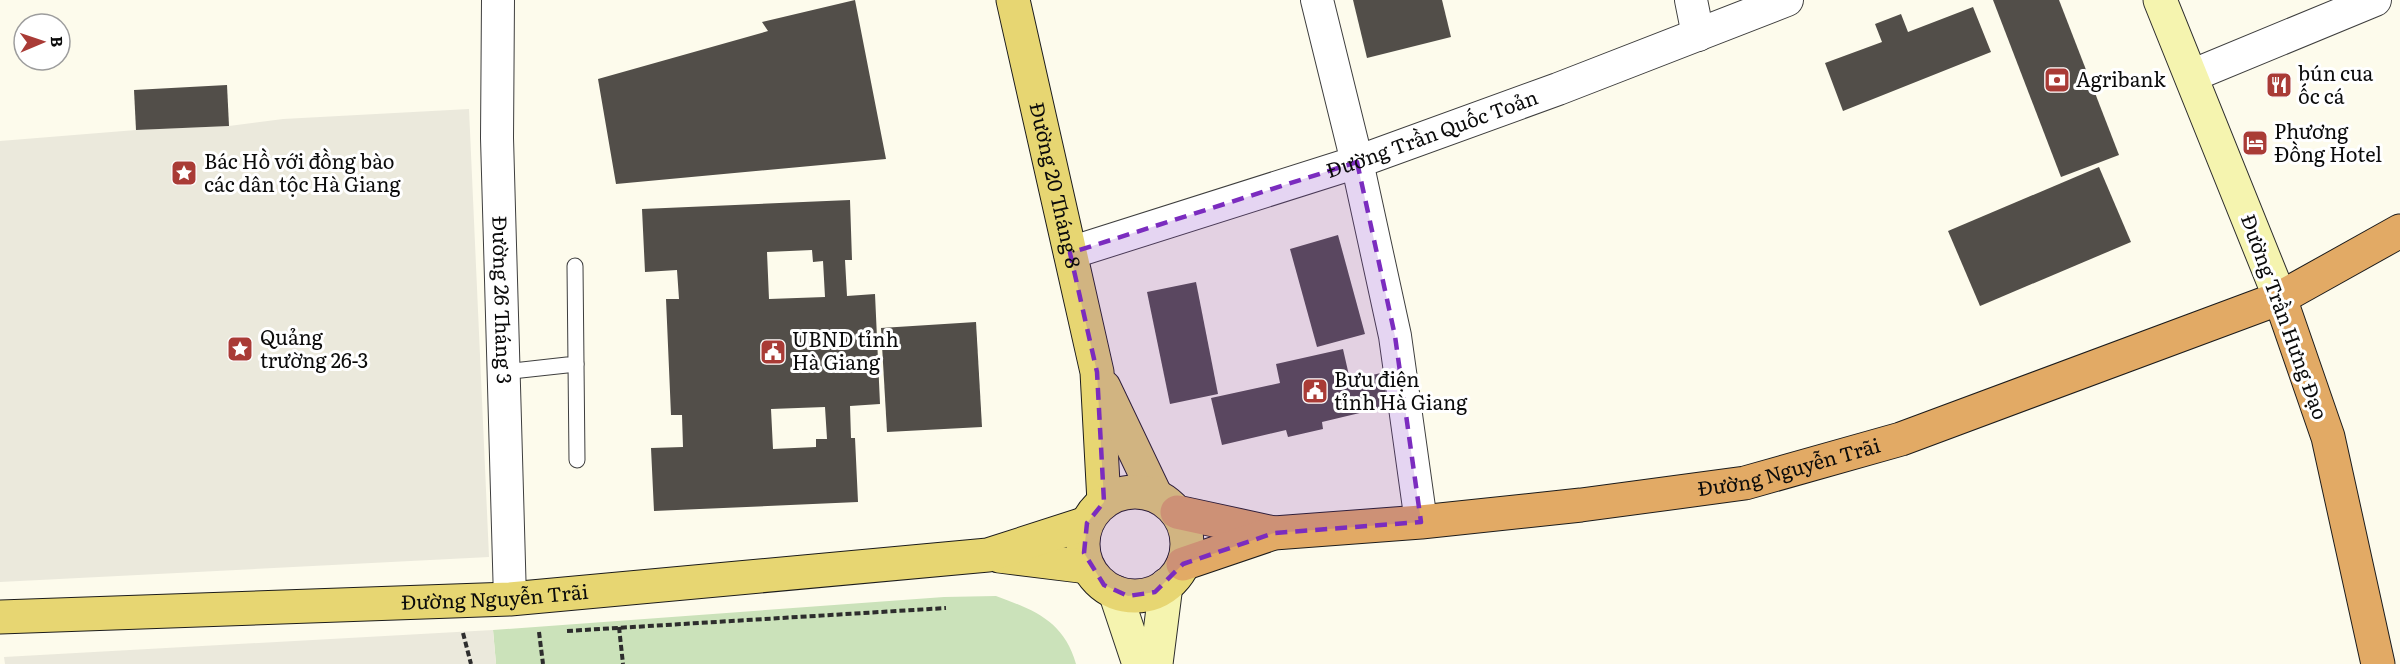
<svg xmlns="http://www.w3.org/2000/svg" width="2400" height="664" viewBox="0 0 2400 664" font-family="Literata,serif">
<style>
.green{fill:#cbe2ba}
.plaza{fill:#ebe9dc}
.building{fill:#524e49;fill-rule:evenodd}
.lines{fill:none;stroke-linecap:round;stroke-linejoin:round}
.lane-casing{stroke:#3e3e3e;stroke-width:17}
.street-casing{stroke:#3e3e3e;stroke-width:34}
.secondary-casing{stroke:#2d2d2d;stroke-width:35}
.primary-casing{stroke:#1c1c1c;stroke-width:35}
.highway-casing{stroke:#1c1c1c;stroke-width:35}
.path{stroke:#2d2d2d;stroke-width:4;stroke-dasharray:6 3;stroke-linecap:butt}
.lane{stroke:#fff;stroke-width:15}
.street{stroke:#fff;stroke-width:32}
.secondary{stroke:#f5f4af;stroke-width:33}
.primary{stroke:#e7d672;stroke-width:33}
.highway{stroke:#e2aa65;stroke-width:33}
.marked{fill:#7b2cbf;fill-opacity:0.2;stroke:#7b2cbf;stroke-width:4.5;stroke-dasharray:12 8;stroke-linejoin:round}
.labels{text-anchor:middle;stroke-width:6;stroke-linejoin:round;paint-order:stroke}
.poi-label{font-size:20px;fill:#0b0b0b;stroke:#fff;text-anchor:start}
.street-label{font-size:20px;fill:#0b0b0b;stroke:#fff}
</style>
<rect width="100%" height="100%" fill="#fdfbec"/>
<!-- green -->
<path class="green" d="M 996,596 C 1034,610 1064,621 1076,664 L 496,664 L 493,630 L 944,597 Z"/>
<!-- plaza -->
<g class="plaza">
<path d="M 469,109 L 489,557 L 0,582 L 0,141 L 136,130 L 229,126 L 283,119 Z"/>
<path d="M 493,630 L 496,664 L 5,664 L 4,657 Z"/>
</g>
<!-- building -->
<g class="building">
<path d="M 855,0 L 886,159 L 616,184 L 598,79 L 768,31 L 762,22 Z"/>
<path d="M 1353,0 L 1442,0 L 1451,37 L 1367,58 Z"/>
<path d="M 1993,0 L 2059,0 L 2119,155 L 2061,177 Z"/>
<path d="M 1973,7 L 1991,52 L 1843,111 L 1825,63 L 1882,42 L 1875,24 L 1901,14 L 1908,32 Z"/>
<path d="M 227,85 L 229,126 L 136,130 L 134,90 Z"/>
<path d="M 2099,167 L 2131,242 L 1980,306 L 1948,231 Z"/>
<path d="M 850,200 L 852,260 L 845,260 L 847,296 L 875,294 L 880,404 L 850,406 L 851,438 L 855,438 L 858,502 L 654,511 L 651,448 L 683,447 L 682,415 L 671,415 L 666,299 L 679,299 L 677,270 L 645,272 L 642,209 ZM 812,250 L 813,262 L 823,261 L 825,297 L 769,299 L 767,252 ZM 825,407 L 827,439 L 816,439 L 816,447 L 773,449 L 771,409 Z"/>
<path d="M 1338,235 L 1365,334 L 1317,347 L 1290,249 Z"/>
<path d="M 1196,282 L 1218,394 L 1170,404 L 1147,292 Z"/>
<path d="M 976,322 L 982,427 L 887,432 L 881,328 Z"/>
<path d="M 1343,349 L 1350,380 L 1381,373 L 1389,406 L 1322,422 L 1323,429 L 1288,437 L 1286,430 L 1222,445 L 1211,398 L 1280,383 L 1276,364 Z"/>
</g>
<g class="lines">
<!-- lane casing -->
<g class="lane-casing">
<g id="lane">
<path d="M 576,364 L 577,460"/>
<path d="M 504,372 L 576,364 L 575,266"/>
</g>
</g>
<!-- street casing -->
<g class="street-casing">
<g id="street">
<path id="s1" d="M 498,0 L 497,138 L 510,599"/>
<path d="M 1317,0 L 1357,162 L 1395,336 L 1421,522"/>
<path d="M 1691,0 L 1698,35"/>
<path d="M 2191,76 L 2375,0"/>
<path id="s2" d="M 1070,253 L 1357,162 L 1558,89 L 1787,0"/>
</g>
</g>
<!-- secondary casing -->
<g class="secondary-casing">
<g id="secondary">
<path d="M 2160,0 L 2280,298"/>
<path d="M 1115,592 L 1139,664"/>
<path d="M 1156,664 L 1166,585"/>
</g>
</g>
<!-- primary casing -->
<g class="primary-casing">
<g id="primary">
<path id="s3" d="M 1013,0 L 1097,372 L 1104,502"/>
<path d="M 1104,387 L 1156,496"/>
<circle cx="1135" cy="544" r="52"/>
<path d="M 999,556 L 1088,567"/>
<path id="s4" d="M 0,617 L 510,599 L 988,555 L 1087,523"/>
</g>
</g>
<!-- highway casing -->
<g class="highway-casing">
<g id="highway">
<path d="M 2280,298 L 2328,437 L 2378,664"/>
<path d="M 1177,512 L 1274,533"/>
<path id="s5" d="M 1183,564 L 1274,533 L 1421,522 L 1581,505 L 1745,483 L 1901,439 L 2280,298 L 2400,231"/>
</g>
</g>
<!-- path -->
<g class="path">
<path d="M 619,627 L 623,664"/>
<path d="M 567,631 L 946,608"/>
<path d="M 539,632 L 543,664"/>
<path d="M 463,633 L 471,664"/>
</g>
<!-- lane -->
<use href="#lane" class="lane"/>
<!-- street -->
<use href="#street" class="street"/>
<!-- secondary -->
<use href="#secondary" class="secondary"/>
<!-- primary -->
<use href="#primary" class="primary"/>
<!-- highway -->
<use href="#highway" class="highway"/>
</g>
<!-- marked area -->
<path class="marked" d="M 1357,162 L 1395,336 L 1421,522 L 1274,533 L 1183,564 L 1155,592 L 1128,596 L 1104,585 L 1084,553 L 1087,523 L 1104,502 L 1097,372 L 1070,253 Z"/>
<!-- icons -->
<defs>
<g id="bank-square" transform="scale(1.35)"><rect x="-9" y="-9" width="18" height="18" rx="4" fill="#a93b36" stroke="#fff"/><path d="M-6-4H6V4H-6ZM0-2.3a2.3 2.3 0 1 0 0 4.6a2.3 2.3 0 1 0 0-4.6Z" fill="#fff"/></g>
<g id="restaurant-square" transform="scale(1.35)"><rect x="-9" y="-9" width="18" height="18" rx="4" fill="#a93b36" stroke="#fff"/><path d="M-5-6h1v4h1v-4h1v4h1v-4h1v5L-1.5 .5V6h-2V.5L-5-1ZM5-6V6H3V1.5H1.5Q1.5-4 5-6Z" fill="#fff"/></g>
<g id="hotel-square" transform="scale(1.35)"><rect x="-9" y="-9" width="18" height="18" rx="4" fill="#a93b36" stroke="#fff"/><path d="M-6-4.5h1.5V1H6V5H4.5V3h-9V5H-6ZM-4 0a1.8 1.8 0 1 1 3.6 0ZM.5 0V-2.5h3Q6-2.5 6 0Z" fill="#fff"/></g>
<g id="sight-square" transform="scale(1.35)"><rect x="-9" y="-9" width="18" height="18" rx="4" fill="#a93b36" stroke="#fff"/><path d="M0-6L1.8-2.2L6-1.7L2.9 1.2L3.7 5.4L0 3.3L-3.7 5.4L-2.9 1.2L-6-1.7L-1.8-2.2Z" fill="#fff"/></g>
<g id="civic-square" transform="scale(1.35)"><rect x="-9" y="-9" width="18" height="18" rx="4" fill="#a93b36" stroke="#fff"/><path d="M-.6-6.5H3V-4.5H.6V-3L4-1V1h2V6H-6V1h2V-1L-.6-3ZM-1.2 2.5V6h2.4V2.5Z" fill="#fff"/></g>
</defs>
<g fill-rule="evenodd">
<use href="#bank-square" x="2057" y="80"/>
<use href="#restaurant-square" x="2279" y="85"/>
<use href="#hotel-square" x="2255" y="143"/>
<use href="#sight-square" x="184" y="173"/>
<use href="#sight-square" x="240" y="349"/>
<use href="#civic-square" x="773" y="352"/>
<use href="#civic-square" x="1315" y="391"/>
</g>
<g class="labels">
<!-- poi labels -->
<g class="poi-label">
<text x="2298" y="81">bún cua<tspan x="2298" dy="23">ốc cá</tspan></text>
<text x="2076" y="87">Agribank</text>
<text x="2274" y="139">Phương<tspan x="2274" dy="23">Đồng Hotel</tspan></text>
<text x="204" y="169">Bác Hồ với đồng bào<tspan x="204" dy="23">các dân tộc Hà Giang</tspan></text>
<text x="260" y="345">Quảng<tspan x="260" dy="23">trường 26-3</tspan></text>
<text x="792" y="347">UBND tỉnh<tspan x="792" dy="23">Hà Giang</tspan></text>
<text x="1334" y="387">Bưu điện<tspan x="1334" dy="23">tỉnh Hà Giang</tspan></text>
</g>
<!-- street labels -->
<g class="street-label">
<text dy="7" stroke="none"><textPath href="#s2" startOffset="381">Đường Trần Quốc Toản</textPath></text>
<text dy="7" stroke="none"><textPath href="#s3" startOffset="190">Đường 20 Tháng 8</textPath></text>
<text dy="7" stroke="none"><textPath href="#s1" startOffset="300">Đường 26 Tháng 3</textPath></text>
<text transform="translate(2284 317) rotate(70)" y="7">Đường Trần Hưng Đạo</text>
<text dy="7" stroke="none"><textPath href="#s5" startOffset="616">Đường Nguyễn Trãi</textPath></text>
<text dy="7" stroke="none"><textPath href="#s4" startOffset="495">Đường Nguyễn Trãi</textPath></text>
</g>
</g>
<!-- north arrow -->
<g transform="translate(42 42) rotate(88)"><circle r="28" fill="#ffffff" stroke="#9d9d9d" stroke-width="1.5"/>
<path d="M0-4.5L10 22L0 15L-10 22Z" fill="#a93b36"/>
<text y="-9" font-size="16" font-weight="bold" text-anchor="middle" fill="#0b0b0b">B</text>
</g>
</svg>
